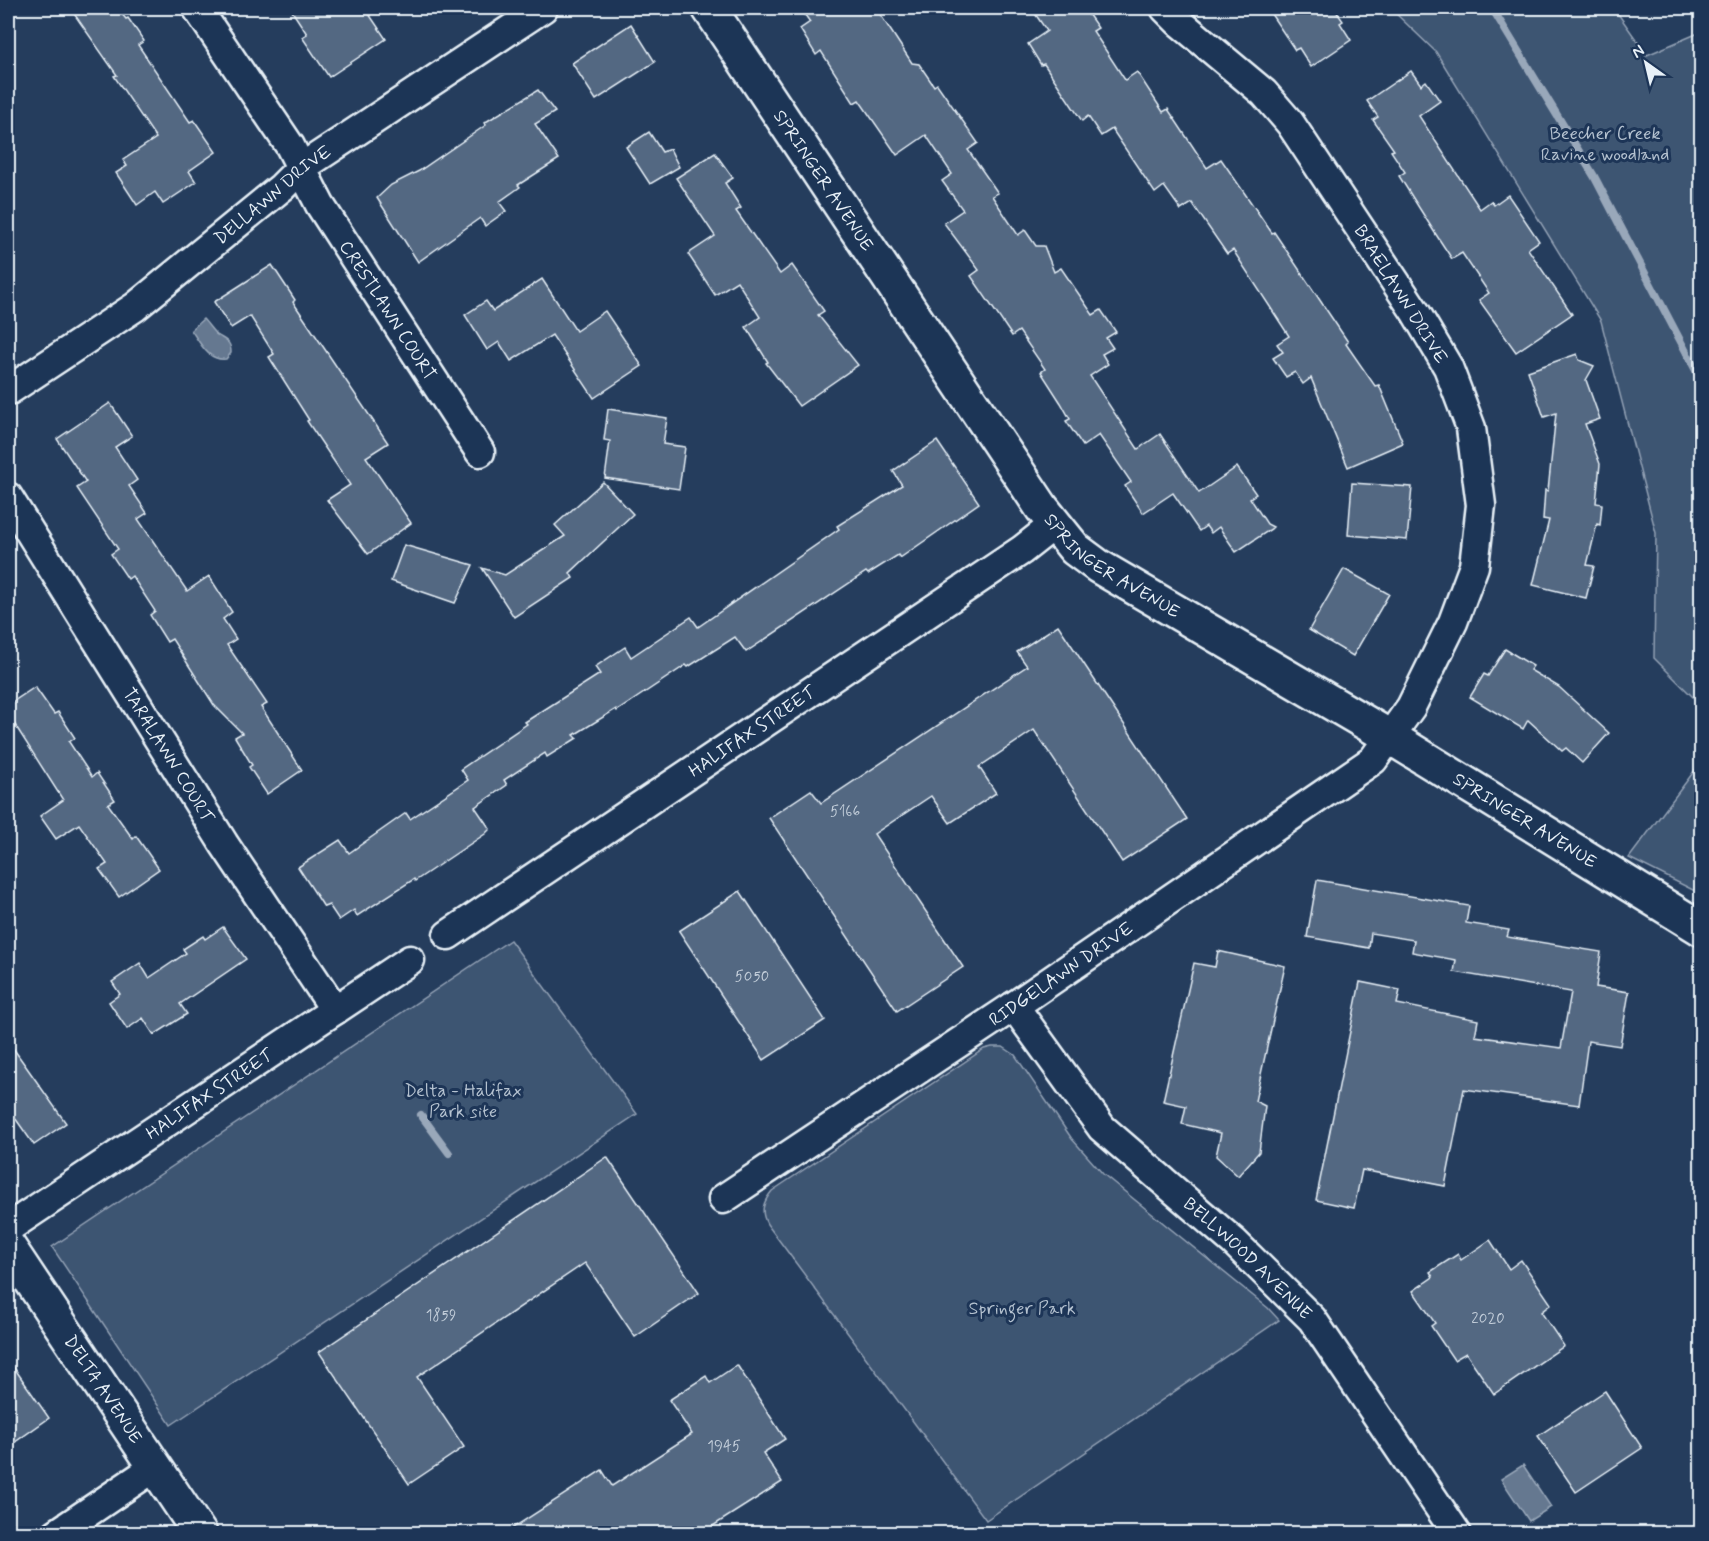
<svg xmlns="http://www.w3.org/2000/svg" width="1709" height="1541" viewBox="0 0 1709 1541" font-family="Mynerve,sans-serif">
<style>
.green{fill:#3e5472;stroke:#93a2b5;stroke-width:1.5}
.water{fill:#657890;stroke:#99a8ba;stroke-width:1.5}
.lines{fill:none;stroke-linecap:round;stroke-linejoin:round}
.stream{stroke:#99a8ba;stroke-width:8}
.building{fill:#536782;stroke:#e8f1f8;stroke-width:1.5}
.street-casing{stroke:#e8f1f8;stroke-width:33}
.secondary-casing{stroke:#e8f1f8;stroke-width:38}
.street{stroke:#1d3557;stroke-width:28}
.secondary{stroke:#1d3557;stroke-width:33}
.labels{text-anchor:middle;stroke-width:6;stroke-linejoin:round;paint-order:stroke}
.number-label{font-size:15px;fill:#c3ceda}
.park-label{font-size:18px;fill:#b5c2d0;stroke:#1d3557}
.street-label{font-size:18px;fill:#e8f1f8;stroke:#1d3557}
</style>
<rect width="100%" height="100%" fill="#253d5d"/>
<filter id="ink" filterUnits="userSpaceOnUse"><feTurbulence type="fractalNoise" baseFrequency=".0167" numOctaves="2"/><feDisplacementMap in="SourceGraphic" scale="12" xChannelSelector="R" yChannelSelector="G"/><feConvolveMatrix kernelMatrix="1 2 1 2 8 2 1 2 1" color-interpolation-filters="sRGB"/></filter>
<g filter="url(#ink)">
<!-- green -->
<g class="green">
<path d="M 1390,8 L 1614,8 L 1647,55 L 1701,32 L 1701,705 L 1654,658 L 1656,533 L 1601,321 L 1436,52 Z"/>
<path d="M 1701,762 L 1701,894 L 1629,858 Z"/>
<path d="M 510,940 L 637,1114 L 171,1425 L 52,1247 Z"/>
<path d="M 992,1047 L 1003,1047 L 1015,1055 L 1072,1139 L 1103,1174 L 1268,1308 L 1279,1320 L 986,1520 L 767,1224 C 760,1211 763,1202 772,1191 L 984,1049 Z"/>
</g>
<!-- water -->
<g class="water">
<path d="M 203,319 C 208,324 212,331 217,335 C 226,341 231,341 231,353 L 226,359 C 208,361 201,344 191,330 Z"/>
<path d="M 1523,1465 L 1551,1507 L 1529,1521 L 1501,1479 Z"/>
</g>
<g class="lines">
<!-- stream -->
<g class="stream">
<path d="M 1492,8 L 1594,176 L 1702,382"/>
<path d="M 421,1115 L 449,1153"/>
</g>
</g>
<!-- building -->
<g class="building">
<path d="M 70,8 L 117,8 L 126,19 L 128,18 L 144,41 L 138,45 L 190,122 L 194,120 L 216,152 L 189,171 L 196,182 L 163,204 L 155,192 L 137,205 L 116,173 L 127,166 L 123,160 L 156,138 L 114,76 L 117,75 Z"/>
<path d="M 290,8 L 365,8 L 386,39 L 329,77 L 302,37 L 307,34 Z"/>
<path d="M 800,8 L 876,8 L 912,63 L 919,64 L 934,86 L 937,84 L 978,143 L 968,150 L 998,193 L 992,196 L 1018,235 L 1025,230 L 1036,246 L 1044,246 L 1054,272 L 1061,268 L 1093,315 L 1101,310 L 1116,332 L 1106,338 L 1113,348 L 1102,354 L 1108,364 L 1090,376 L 1138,449 L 1160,434 L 1199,493 L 1237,467 L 1256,494 L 1250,498 L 1267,524 L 1273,527 L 1271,529 L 1236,552 L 1219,527 L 1211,533 L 1206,526 L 1199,531 L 1173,493 L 1143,513 L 1125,486 L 1131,482 L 1099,435 L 1083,446 L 1066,421 L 1070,419 L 1061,403 L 1041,372 L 1045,369 L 1019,331 L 1012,336 L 971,276 L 979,270 L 944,223 L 963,210 L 942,181 L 952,174 L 926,135 L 897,155 L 859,100 L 854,103 L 821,51 L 816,55 L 800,29 L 810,22 Z"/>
<path d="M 1031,8 L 1084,8 L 1098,28 L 1093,31 L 1125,80 L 1137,72 L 1163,112 L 1168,109 L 1207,168 L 1221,159 L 1272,233 L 1274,232 L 1348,342 L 1346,344 L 1375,386 L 1379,385 L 1403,443 L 1348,467 L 1311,378 L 1303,384 L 1295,372 L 1286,377 L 1273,358 L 1283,352 L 1277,344 L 1289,336 L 1233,250 L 1227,254 L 1192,203 L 1181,210 L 1164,186 L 1155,193 L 1112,129 L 1101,136 L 1088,116 L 1082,121 L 1044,64 L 1041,65 L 1028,44 L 1047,31 Z"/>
<path d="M 1267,8 L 1334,8 L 1343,21 L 1340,23 L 1351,40 L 1311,67 L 1299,48 L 1295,50 Z"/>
<path d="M 631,24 L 655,62 L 596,100 L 572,63 Z"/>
<path d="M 1411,71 L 1421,85 L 1426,81 L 1440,101 L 1419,116 L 1480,209 L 1491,201 L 1494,205 L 1508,195 L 1539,241 L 1528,249 L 1572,314 L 1516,352 L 1479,300 L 1489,293 L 1462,253 L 1452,259 L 1435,233 L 1399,176 L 1405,172 L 1391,151 L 1394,150 L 1373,120 L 1378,117 L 1367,101 Z"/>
<path d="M 538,90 L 555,112 L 535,124 L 559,159 L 518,185 L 520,187 L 499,202 L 506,211 L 485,226 L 480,218 L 418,262 L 377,198 L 391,185 L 419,171 L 486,125 L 484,123 Z"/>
<path d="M 649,132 L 662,152 L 670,149 L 679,167 L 650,184 L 626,147 Z"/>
<path d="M 715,153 L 733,178 L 725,183 L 741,208 L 736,211 L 780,274 L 792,265 L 824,311 L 818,315 L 858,365 L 799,406 L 766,363 L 768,362 L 746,327 L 760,317 L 737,281 L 715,295 L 688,254 L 715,236 L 676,178 Z"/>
<path d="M 272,265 L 295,300 L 293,302 L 388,443 L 366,457 L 411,523 L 368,554 L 327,500 L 350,485 L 307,421 L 309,420 L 269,357 L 274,354 L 250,316 L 231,328 L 214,302 Z"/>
<path d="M 542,279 L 576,331 L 605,311 L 642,366 L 594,398 L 552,335 L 511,361 L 499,342 L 487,350 L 465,315 L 486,301 L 493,311 Z"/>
<path d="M 1577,354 L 1579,360 L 1594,366 L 1586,380 L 1600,419 L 1585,424 L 1600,464 L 1596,503 L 1602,504 L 1600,525 L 1597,524 L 1587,565 L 1594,566 L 1586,598 L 1533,585 L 1549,520 L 1543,519 L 1545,490 L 1548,491 L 1556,413 L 1544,417 L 1528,371 Z"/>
<path d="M 110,403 L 132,436 L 115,447 L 137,480 L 129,486 L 147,513 L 138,519 L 187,591 L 209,576 L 232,612 L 223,619 L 236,639 L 227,645 L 267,704 L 261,707 L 302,770 L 267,794 L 249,767 L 252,765 L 235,737 L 242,733 L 214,705 L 172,639 L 167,642 L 150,615 L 155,611 L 132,576 L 128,579 L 111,554 L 118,549 L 77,488 L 86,482 L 57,439 Z"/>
<path d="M 608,409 L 667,418 L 663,444 L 685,447 L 679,489 L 605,478 L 610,441 L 604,440 Z"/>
<path d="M 937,441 L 979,503 L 900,558 L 898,555 L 868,574 L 866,572 L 746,652 L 735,637 L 688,667 L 686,665 L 617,711 L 616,709 L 574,735 L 577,738 L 547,757 L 545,753 L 504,780 L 507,785 L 475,807 L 490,829 L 485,834 L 415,881 L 414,879 L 357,916 L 354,910 L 339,920 L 329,905 L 324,907 L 298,867 L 340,840 L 349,853 L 406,813 L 410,819 L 468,780 L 461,769 L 527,724 L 525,722 L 600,674 L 595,667 L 625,647 L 631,657 L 691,617 L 698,627 L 839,529 L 837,526 L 902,485 L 893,471 Z"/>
<path d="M 603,482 L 633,514 L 570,573 L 573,578 L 514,617 L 482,568 L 505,575 L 565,536 L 555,525 Z"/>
<path d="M 1352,483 L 1412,487 L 1407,540 L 1348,535 Z"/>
<path d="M 404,545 L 473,565 L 455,603 L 391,581 Z"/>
<path d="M 1344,569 L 1389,594 L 1353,656 L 1309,630 Z"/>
<path d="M 1058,625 L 1187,819 L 1122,862 L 1034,730 L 979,767 L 996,793 L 950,823 L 931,796 L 874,834 L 963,967 L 897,1011 L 769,818 L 811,790 L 821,803 L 1027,666 L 1017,652 Z"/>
<path d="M 1505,649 L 1533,666 L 1530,670 L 1559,687 L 1609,733 L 1582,763 L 1566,748 L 1562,751 L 1528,720 L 1523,729 L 1470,697 L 1484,674 L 1488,676 Z"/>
<path d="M 35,687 L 54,714 L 58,712 L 75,738 L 69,742 L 92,777 L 97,773 L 115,800 L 108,804 L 133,839 L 136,836 L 159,869 L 119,897 L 99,869 L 107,864 L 79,824 L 56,839 L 40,816 L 63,800 L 8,714 L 8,705 Z"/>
<path d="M 1317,880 L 1469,906 L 1466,923 L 1509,930 L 1507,937 L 1601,952 L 1596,987 L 1629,992 L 1620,1046 L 1588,1041 L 1579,1105 L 1464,1089 L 1445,1186 L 1362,1170 L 1354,1208 L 1316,1200 L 1360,982 L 1400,990 L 1397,1004 L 1478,1020 L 1475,1036 L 1561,1048 L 1571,992 L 1454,972 L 1456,960 L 1412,952 L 1414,940 L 1371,933 L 1369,948 L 1307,937 Z"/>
<path d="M 740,891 L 825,1020 L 764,1060 L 679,931 Z"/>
<path d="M 223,927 L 246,959 L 180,1004 L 187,1014 L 154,1035 L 143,1018 L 127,1029 L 109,1002 L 120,994 L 112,982 L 140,963 L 149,978 L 186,953 L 183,949 L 203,936 L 205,939 Z"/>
<path d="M 1218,951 L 1285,966 L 1255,1101 L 1265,1106 L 1259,1152 L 1238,1176 L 1216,1156 L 1221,1133 L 1182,1124 L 1186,1106 L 1163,1101 L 1194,963 L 1215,967 Z"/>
<path d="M 8,1041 L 66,1123 L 34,1145 L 8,1108 Z"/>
<path d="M 607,1157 L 699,1293 L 635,1337 L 585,1263 L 417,1377 L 464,1447 L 409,1484 L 319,1352 Z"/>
<path d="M 1490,1240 L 1509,1269 L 1521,1260 L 1551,1304 L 1541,1312 L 1564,1346 L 1494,1394 L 1466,1353 L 1454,1360 L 1431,1326 L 1435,1323 L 1413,1291 L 1433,1277 L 1430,1272 L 1458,1254 L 1461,1260 Z"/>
<path d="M 8,1359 L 49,1418 L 8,1447 Z"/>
<path d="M 737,1365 L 785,1439 L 763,1453 L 782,1482 L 702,1533 L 505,1533 L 602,1470 L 612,1486 L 692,1434 L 669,1400 L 706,1376 L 710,1383 Z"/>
<path d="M 1605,1391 L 1642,1448 L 1576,1492 L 1538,1436 Z"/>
</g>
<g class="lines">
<!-- street casing -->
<g class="street-casing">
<g id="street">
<path id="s1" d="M 197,8 L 290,146 L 320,205 L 480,452"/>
<path id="s2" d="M 8,391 L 135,307 L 282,187 L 301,168 L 543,8"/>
<path id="s3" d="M 8,497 L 224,844 L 335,1010"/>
<path id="s4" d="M 448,935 L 1022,550 L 1055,524"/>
<path id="s5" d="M 1014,1006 L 1102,1128 L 1234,1242 L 1312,1319 L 1457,1534"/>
<path id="s6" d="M 723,1199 L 1014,1006 L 1373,760 L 1411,707 L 1453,622 L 1474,566 L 1481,505 L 1471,428 L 1448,367 L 1416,313 L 1290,123 L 1264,93 L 1179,22 L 1165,8"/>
<path id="s7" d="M 8,1228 L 410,960"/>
<path d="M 56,1534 L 155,1467"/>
</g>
</g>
<!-- secondary casing -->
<g class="secondary-casing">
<g id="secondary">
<path id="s8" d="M 709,8 L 1042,508 L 1075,549 L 1098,566 L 1390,737 L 1702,929"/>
<path id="s9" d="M 8,1246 L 200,1534"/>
</g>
</g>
<!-- street -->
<use href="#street" class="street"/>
<!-- secondary -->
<use href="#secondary" class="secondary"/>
</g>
</g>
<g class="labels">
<!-- number labels -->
<g class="number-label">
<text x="845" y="816">5166</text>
<text x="752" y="981">5050</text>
<text x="441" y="1320">1859</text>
<text x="1488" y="1323">2020</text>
<text x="724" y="1451">1945</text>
</g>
<!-- park labels -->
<g class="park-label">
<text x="1605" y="139">Beecher Creek<tspan x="1605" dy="21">Ravine woodland</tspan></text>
<text x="463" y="1096">Delta - Halifax<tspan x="463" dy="21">Park site</tspan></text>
<text x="1022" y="1314">Springer Park</text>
</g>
<!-- street labels -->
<g class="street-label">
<text dy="6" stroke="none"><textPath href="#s8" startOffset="207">SPRINGER AVENUE</textPath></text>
<text dy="6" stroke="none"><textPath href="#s2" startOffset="330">DELLAWN DRIVE</textPath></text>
<text transform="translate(1401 294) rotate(58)" y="6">BRAELAWN DRIVE</text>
<text dy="6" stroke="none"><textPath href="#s1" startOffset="358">CRESTLAWN COURT</textPath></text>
<text dy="6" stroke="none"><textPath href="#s8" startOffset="693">SPRINGER AVENUE</textPath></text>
<text dy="6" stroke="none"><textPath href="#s4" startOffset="366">HALIFAX STREET</textPath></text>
<text dy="6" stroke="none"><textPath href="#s3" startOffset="304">TARALAWN COURT</textPath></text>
<text dy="6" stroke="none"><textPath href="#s8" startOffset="1179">SPRINGER AVENUE</textPath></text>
<text dy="6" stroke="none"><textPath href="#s6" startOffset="406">RIDGELAWN DRIVE</textPath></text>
<text dy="6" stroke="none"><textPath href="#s7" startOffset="242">HALIFAX STREET</textPath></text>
<text dy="6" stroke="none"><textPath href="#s5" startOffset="346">BELLWOOD AVENUE</textPath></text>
<text dy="6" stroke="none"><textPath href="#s9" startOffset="172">DELTA AVENUE</textPath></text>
</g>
</g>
<!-- margin -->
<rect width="1709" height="1541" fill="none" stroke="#1d3557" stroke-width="30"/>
<rect x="15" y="15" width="1679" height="1511" fill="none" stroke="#e8f1f8" stroke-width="2" filter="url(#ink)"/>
<!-- north arrow -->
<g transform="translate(1646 63) rotate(326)" stroke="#1d3557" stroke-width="4.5" paint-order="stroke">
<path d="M0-4.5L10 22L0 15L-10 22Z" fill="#e8f1f8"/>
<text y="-9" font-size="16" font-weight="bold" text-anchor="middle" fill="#e8f1f8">N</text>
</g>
</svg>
